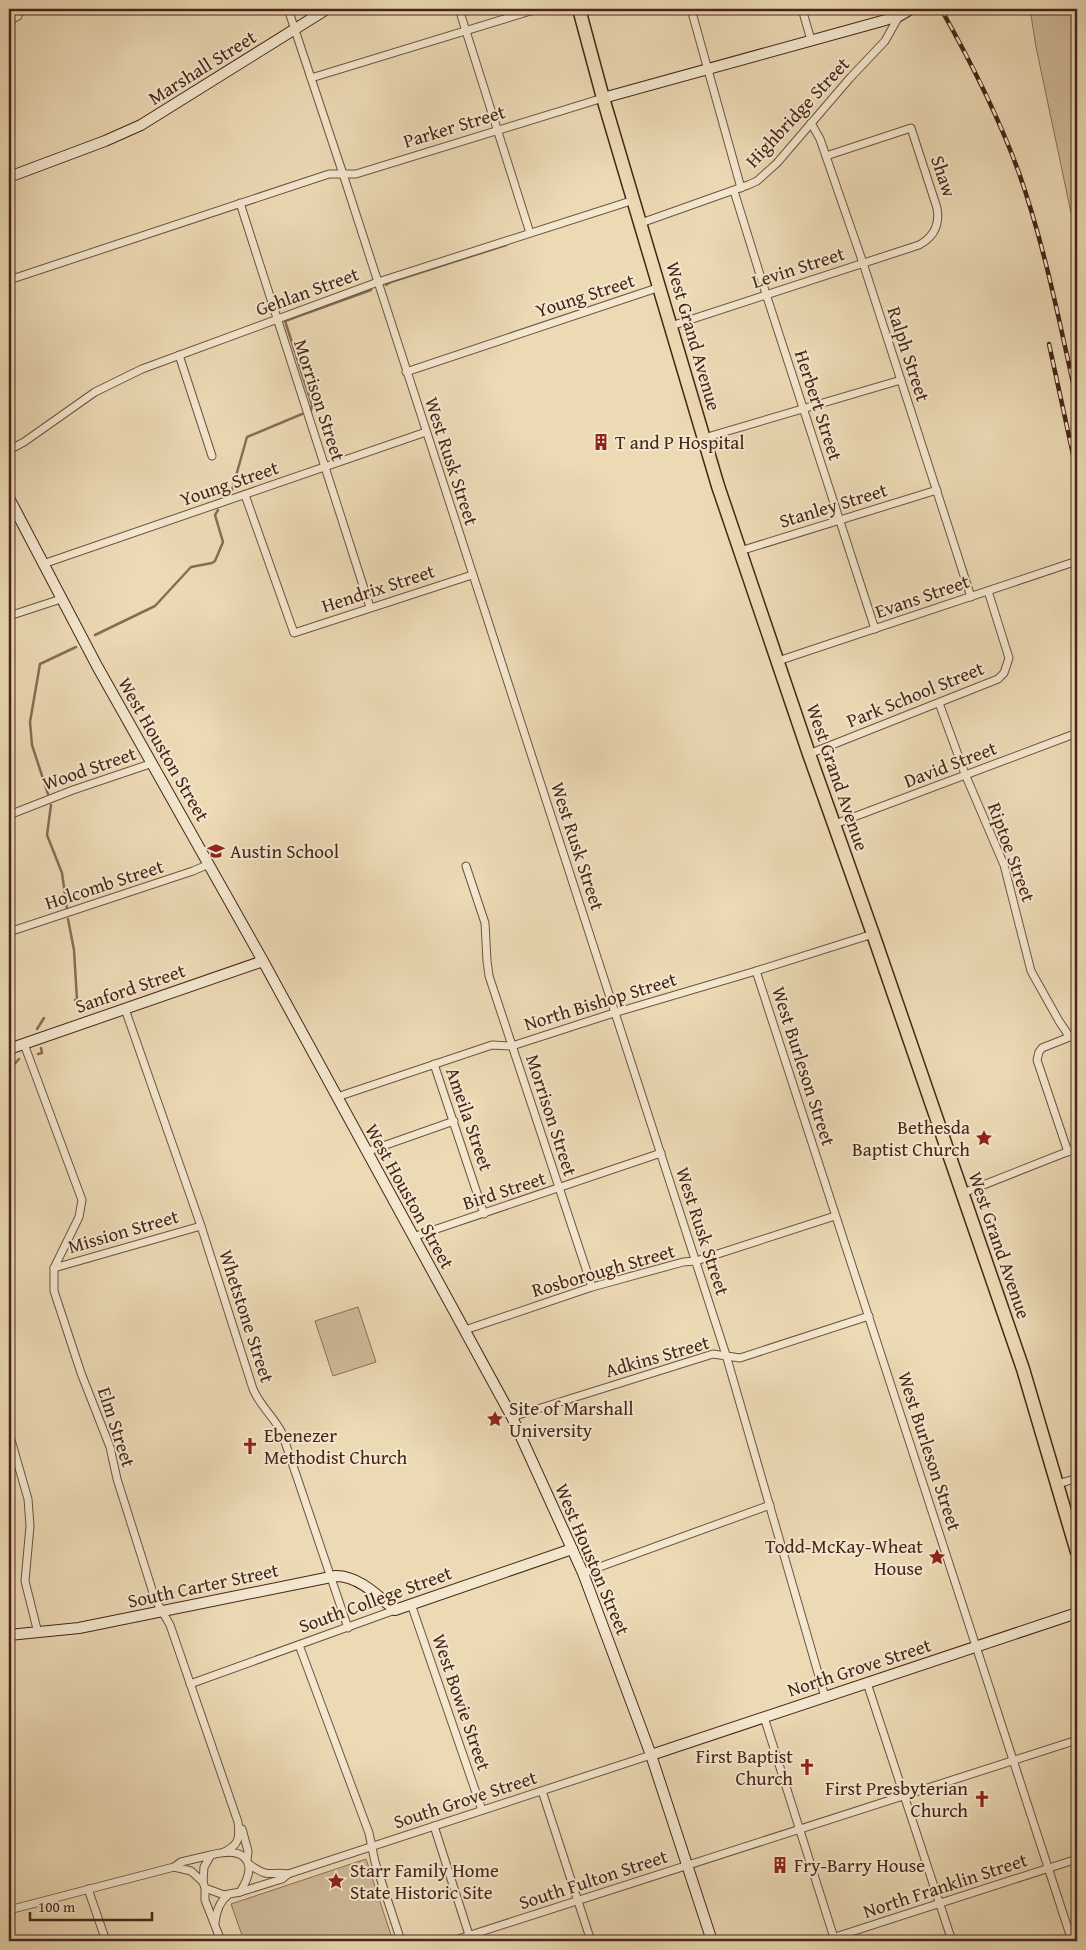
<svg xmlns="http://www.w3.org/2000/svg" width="1086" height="1950" viewBox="0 0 1086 1950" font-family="'Gentium Book Plus',serif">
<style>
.green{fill:#d0bb9a;stroke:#8c7058}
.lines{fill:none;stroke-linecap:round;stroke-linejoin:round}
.stream{stroke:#896c55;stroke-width:2.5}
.street-casing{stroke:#71523e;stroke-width:9}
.secondary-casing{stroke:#482417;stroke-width:12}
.highway-casing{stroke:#482417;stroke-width:15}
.street{stroke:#f3e7cf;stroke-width:7}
.secondary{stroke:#f3e7cf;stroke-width:10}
.highway{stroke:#ecdab5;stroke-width:12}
.rail-casing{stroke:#482417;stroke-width:4.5}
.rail{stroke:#f3e7cf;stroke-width:2.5;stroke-dasharray:8;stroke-linecap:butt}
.labels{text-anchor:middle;stroke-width:4;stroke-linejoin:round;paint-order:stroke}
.street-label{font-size:19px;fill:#482417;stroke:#f3e7cf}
.poi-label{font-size:19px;fill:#482417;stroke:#f3e7cf;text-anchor:start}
</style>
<rect width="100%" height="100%" fill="#ecdab5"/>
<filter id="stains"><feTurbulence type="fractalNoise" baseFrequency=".004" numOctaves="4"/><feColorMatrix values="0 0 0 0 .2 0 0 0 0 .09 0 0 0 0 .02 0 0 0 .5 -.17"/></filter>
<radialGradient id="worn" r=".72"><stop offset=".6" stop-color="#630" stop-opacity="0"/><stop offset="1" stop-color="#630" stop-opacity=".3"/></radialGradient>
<!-- green -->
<g class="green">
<path d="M 1030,9 L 1077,9 L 1077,241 L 1036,47 Z"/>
<path d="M 358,1307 L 376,1362 L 333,1376 L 315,1321 Z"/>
<path d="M 366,1859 L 393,1941 L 244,1941 L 231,1904 Z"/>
</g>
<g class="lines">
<!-- stream -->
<g class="stream">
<path d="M 386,285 L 391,282 L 506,245"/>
<path d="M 311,410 L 312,405 L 285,321 L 371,290"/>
<path d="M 232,490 L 247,437 L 302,414"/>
<path d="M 95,635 L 155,606 L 191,567 L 212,563 L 215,561 L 223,542 L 215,515 L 218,510"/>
<path d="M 48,794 L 32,745 L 30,722 L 40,664 L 76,647"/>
<path d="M 51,805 L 47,835 L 62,873 L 67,909"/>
<path d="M 68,919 L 74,950 L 77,1000 L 75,1000"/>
<path d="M 37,1029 L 44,1018"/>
<path d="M 38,1054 L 42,1053 L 41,1048"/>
<path d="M 9,1070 L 19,1059"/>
</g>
<!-- street casing -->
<g class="street-casing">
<g id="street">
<path d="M 288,9 L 343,174 L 726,1355 L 825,1697"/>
<path d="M 459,9 L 530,233"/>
<path d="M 691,9 L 741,188"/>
<path d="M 802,9 L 811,40"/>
<path d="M 9,21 L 18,16 L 20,9"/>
<path d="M 311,78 L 537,9"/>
<path d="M 811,123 L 820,139 L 863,263 L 971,597"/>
<path d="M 734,191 L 766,294 L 875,629"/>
<path d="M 240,203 L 370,607"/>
<path d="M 641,223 L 748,185 L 757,181 L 777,163 L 850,78 L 885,41 L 899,16"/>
<path d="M 9,280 L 329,174 L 356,174 L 603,98"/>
<path d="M 671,326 L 919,245 C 934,237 940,225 937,208 L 911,128 L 826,156"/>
<path d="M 179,355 L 212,456"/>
<path d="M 406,372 L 660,287"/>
<path d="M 704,438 L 901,380"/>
<path d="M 9,450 L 24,442 L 95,392 L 142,369 L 378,282 L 634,200"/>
<path d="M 245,495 L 294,633 L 472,575"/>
<path d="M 740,551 L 937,490"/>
<path d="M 43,564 L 426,432"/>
<path d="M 9,616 L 61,599"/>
<path d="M 778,661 L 1077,561"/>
<path d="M 939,703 L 965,774 L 1004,865 L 1031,971 L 1059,1021 L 1069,1036"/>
<path d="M 809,754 L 998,679 L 1004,673 L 1009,658 L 988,591"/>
<path d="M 9,815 L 73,790 L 153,763"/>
<path d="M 835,824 L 1077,733"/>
<path d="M 466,866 L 485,923 L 487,961 L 489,976 L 592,1287"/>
<path d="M 9,932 L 193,871 L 209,864"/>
<path d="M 756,971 L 1072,1941"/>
<path d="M 125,1009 L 201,1226 L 253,1389 C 260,1406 274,1417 282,1433 L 348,1628"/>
<path d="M 24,1044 L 82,1200 L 79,1217 L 54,1268 L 54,1291 L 81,1373 L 110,1447 L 117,1479 L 155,1599 L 170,1625 L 238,1822 C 240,1838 239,1845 224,1852"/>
<path d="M 434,1064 L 484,1214"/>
<path d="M 337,1097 L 492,1045 L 512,1046 L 614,1013 L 756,971 L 873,934"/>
<path d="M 366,1152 L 454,1121"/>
<path d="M 1068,1152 L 1037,1060 L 1039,1052 L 1042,1048 L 1077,1034"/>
<path d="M 963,1193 L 1077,1148"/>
<path d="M 413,1237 L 661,1153"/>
<path d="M 54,1268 L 201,1226"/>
<path d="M 465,1330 L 592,1287 L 683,1262 L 696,1261 L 835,1216"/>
<path d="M 512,1417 L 713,1354 L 740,1358 L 869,1316"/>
<path d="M 9,1433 L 28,1499 L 30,1526 L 25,1581 L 38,1633"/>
<path d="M 1058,1484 L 1077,1478"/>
<path d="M 583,1573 L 770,1505"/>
<path d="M 411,1604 L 482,1810"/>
<path d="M 299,1645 L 369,1833 L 375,1862 L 401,1941"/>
<path d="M 867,1683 L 952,1941"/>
<path d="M 190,1684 L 395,1610"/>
<path d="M 764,1717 L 835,1941"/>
<path d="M 542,1791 L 591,1941"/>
<path d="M 434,1826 L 471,1941"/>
<path d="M 242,1829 L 248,1851 L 247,1860"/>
<path d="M 174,1867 L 191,1871 L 203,1882"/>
<path d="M 288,1874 L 651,1755"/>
<path d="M 205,1888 L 224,1895 L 240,1892 C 260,1861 244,1846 211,1855 L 204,1867 L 203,1882 L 205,1888 L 205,1900 L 221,1941"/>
<path d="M 88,1889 L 106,1941"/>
<path d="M 240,1892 L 282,1879 L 288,1874 C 268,1871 271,1879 250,1865"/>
<path d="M 9,1910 L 174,1867 L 181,1862 L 211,1855"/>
<path d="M 215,1923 C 216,1912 219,1902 228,1895"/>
<path d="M 452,1941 L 1077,1740"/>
<path d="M 823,1941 L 1077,1859"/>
</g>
</g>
<!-- secondary casing -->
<g class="secondary-casing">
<g id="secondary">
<path d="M 603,98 L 882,21 L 899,16 L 911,9"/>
<path d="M 9,177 L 105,141 L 141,125 L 327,9"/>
<path d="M 9,498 L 97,666 L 263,961 L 512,1417 L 583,1573 L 651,1755 L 712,1941"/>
<path d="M 9,1049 L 263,961"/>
<path d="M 9,1635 L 79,1628 L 336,1576 C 359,1576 378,1596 395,1610 L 572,1549"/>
<path d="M 651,1755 L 1077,1613"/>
</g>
</g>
<!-- highway casing -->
<g class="highway-casing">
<path id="highway" d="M 579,9 L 603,98 L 718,486 L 809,754 L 873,934 L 1023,1369 L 1077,1552"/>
</g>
<!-- street -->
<use href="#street" class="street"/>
<!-- secondary -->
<use href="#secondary" class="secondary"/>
<!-- highway -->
<use href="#highway" class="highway"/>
<!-- rail casing -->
<g class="rail-casing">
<g id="rail">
<path d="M 941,9 C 971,62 998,115 1019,173 C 1045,247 1060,325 1077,401"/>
<path d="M 1049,344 L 1077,473"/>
</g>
</g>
<!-- rail -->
<use href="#rail" class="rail"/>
</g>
<!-- icons -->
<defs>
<g id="building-bare" transform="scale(1.35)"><path d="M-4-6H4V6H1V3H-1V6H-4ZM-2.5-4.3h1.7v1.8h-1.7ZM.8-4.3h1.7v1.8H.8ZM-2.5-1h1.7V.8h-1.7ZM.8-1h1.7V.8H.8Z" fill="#8f2418" stroke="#f3e7cf" stroke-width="2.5" paint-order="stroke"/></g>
<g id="school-bare" transform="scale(1.35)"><path d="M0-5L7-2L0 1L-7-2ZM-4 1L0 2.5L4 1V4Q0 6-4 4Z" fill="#8f2418" stroke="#f3e7cf" stroke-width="2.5" paint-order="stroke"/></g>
<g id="sight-bare" transform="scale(1.35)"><path d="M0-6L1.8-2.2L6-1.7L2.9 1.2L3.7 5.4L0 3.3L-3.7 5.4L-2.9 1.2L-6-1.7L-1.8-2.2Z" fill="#8f2418" stroke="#f3e7cf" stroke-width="2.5" paint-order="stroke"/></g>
<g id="church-bare" transform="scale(1.35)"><path d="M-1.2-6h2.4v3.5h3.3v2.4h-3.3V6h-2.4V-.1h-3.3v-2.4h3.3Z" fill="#8f2418" stroke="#f3e7cf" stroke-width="2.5" paint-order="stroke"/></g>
</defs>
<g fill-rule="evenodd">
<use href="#building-bare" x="601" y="442"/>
<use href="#school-bare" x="216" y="851"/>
<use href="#sight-bare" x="984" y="1138"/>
<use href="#sight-bare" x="495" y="1419"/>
<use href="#church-bare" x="250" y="1446"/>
<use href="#sight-bare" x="937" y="1557"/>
<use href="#church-bare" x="807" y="1767"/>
<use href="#church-bare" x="982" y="1799"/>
<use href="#building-bare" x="780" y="1865"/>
<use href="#sight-bare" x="336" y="1881"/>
</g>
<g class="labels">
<!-- street labels -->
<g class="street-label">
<text transform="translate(202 67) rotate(-32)" y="7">Marshall Street</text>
<text transform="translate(797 112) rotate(-47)" y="7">Highbridge Street</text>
<text transform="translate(454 126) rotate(-17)" y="7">Parker Street</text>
<text transform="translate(944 176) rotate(72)" y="7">Shaw</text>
<text transform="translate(798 267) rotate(-18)" y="7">Levin Street</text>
<text transform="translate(307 291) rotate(-20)" y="7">Gehlan Street</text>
<text transform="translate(585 295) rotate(-18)" y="7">Young Street</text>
<text transform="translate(694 336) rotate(74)" y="7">West Grand Avenue</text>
<text transform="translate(909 354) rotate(72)" y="7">Ralph Street</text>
<text transform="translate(320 400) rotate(72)" y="7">Morrison Street</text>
<text transform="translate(819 405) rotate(72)" y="7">Herbert Street</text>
<text transform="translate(452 461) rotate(72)" y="7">West Rusk Street</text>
<text transform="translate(229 483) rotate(-19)" y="7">Young Street</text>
<text transform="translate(833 505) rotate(-17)" y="7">Stanley Street</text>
<text transform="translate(378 588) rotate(-18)" y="7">Hendrix Street</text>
<text transform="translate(922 596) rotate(-19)" y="7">Evans Street</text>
<text transform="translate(915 694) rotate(-22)" y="7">Park School Street</text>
<text transform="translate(164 749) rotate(60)" y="7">West Houston Street</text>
<text transform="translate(950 764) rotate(-21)" y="7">David Street</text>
<text transform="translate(89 768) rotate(-19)" y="7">Wood Street</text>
<text transform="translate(838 777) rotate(71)" y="7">West Grand Avenue</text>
<text transform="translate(578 846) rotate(72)" y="7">West Rusk Street</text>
<text transform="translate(1012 852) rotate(70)" y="7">Riptoe Street</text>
<text transform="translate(104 884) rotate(-18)" y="7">Holcomb Street</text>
<text transform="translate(130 988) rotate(-19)" y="7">Sanford Street</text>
<text transform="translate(600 1001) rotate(-17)" y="7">North Bishop Street</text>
<text transform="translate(804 1066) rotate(72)" y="7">West Burleson Street</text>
<text transform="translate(552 1115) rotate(72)" y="7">Morrison Street</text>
<text transform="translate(470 1119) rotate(71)" y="7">Ameila Street</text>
<text transform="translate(504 1190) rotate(-18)" y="7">Bird Street</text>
<text transform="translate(410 1196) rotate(61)" y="7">West Houston Street</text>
<text transform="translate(123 1231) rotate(-16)" y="7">Mission Street</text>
<text transform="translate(703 1231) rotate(72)" y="7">West Rusk Street</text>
<text transform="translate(1000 1245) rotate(71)" y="7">West Grand Avenue</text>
<text transform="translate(603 1270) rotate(-16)" y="7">Rosborough Street</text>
<text transform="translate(247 1316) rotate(72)" y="7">Whetstone Street</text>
<text transform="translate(657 1356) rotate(-16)" y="7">Adkins Street</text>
<text transform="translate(117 1427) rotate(72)" y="7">Elm Street</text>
<text transform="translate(930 1451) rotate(72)" y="7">West Burleson Street</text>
<text transform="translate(593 1559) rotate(67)" y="7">West Houston Street</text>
<text transform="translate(203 1585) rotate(-12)" y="7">South Carter Street</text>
<text transform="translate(375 1599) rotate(-20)" y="7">South College Street</text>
<text transform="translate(859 1667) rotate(-18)" y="7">North Grove Street</text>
<text transform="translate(462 1702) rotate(71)" y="7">West Bowie Street</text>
<text transform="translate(465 1799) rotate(-18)" y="7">South Grove Street</text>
<text transform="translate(593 1879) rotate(-18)" y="7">South Fulton Street</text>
<text transform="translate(945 1885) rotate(-18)" y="7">North Franklin Street</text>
</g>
<!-- poi labels -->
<g class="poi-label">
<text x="615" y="449">T and P Hospital</text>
<text x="230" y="858">Austin School</text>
<text x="970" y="1134" text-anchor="end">Bethesda<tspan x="970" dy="22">Baptist Church</tspan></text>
<text x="509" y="1415">Site of Marshall<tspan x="509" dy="22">University</tspan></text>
<text x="264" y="1442">Ebenezer<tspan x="264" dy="22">Methodist Church</tspan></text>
<text x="923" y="1553" text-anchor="end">Todd-McKay-Wheat<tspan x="923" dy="22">House</tspan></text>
<text x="793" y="1763" text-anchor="end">First Baptist<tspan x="793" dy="22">Church</tspan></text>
<text x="968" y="1795" text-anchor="end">First Presbyterian<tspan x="968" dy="22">Church</tspan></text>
<text x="794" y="1872">Fry-Barry House</text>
<text x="350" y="1877">Starr Family Home<tspan x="350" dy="22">State Historic Site</tspan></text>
</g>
</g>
<!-- margin -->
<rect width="1086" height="1950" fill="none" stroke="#ecdab5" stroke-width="30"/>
<rect x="10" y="10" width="1066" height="1930" fill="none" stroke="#482417" stroke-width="2.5"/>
<rect x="15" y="15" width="1056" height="1920" fill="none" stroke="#482417"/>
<!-- scale -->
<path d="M30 1912v8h122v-8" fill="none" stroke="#482417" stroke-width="2.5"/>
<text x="38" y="1912" font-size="15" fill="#482417" stroke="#f3e7cf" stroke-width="4" paint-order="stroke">100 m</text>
<rect width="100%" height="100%" filter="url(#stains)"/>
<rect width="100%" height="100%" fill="url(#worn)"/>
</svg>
